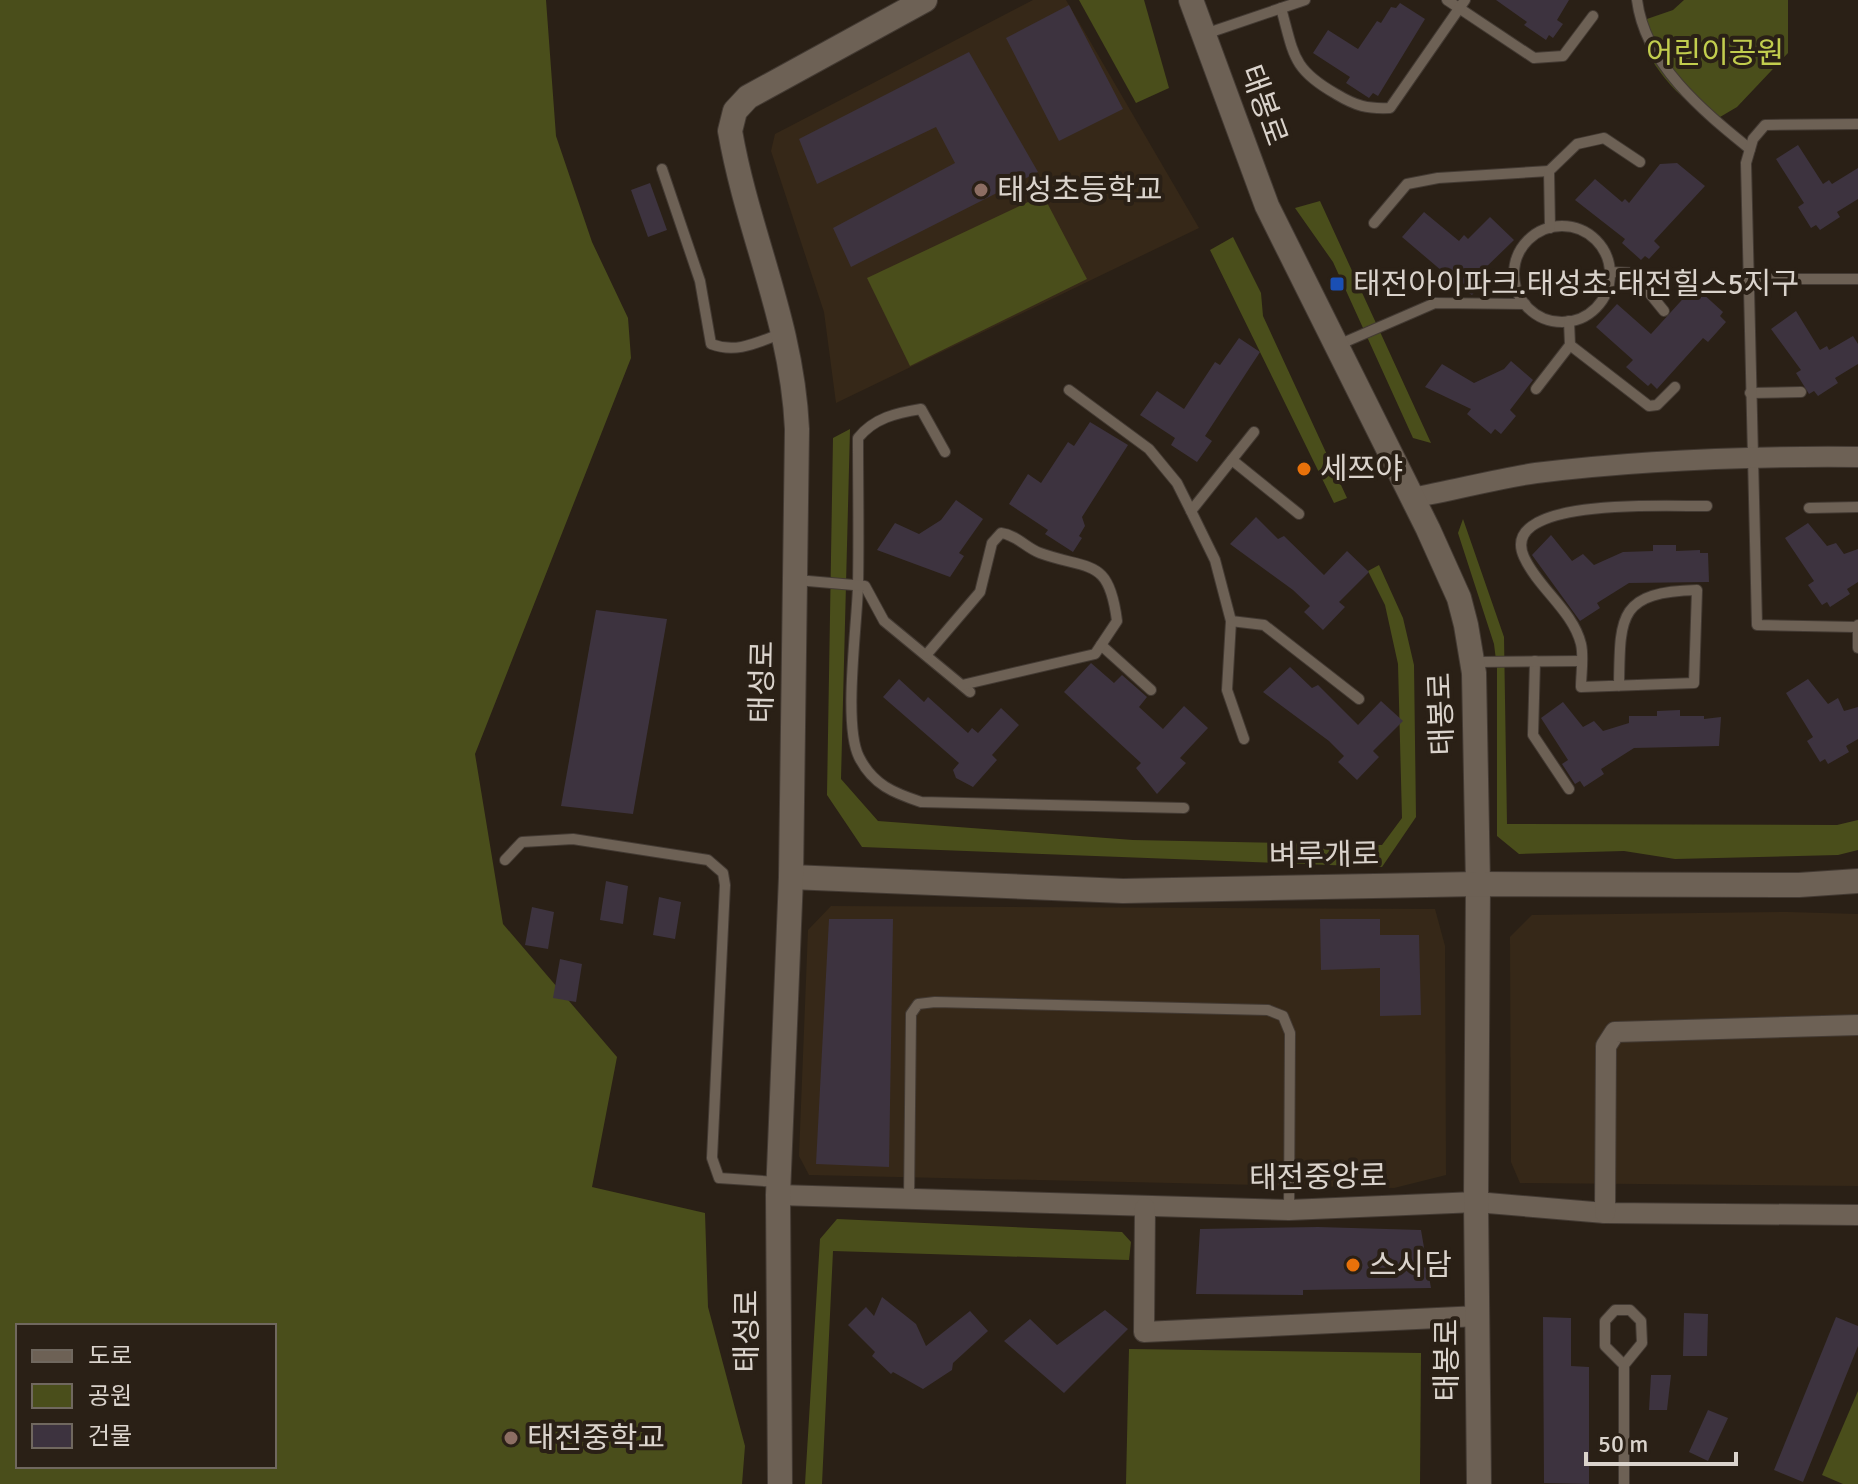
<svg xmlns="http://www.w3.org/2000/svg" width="1858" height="1484" viewBox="0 0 1858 1484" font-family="Signika,'Noto Sans KR',sans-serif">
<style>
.built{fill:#362818}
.green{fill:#4a4e1b;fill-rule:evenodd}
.building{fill:#3d333f}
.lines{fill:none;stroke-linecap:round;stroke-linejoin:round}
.lane-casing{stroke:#433a33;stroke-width:12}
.street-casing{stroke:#433a33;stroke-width:22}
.secondary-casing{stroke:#433a33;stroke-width:26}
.lane{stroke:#6d6155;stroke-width:10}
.street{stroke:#6d6155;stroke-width:20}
.secondary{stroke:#6d6155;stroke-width:24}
.education-dot{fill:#8d6e63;stroke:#2a2016;stroke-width:3}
.transit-dot{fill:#1a4fb4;stroke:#2a2016;stroke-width:3}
.food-dot{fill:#e8710a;stroke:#2a2016;stroke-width:3}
.labels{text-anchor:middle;stroke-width:8;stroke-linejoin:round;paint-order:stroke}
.park-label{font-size:30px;fill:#c2cd4e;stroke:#2a2016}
.street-label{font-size:30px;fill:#dad3cc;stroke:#2a2016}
.poi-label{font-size:30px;fill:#dad3cc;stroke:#2a2016;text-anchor:start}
</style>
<rect width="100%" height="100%" fill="#2a2016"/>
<!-- built -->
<g class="built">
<path d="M 1033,0 L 1066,0 L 1199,228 L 836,403 L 824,312 L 771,151 L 775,134 Z"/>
<path d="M 831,906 L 1435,909 L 1445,946 L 1446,1175 L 1394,1188 L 809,1175 L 799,1156 L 808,930 Z"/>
<path d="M 1788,912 L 1858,914 L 1858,1186 L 1520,1183 L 1511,1162 L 1510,937 L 1532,915 Z"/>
</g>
<!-- green -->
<g class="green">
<path d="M 0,0 L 546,0 L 556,136 L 592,242 L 628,318 L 631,358 L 475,754 L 503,924 L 617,1057 L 592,1187 L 705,1213 L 708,1307 L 745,1446 L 742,1484 L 0,1484 ZM 18,1326 L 274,1326 L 274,1466 L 18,1466 Z"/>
<path d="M 1079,0 L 1144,0 L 1169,88 L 1136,103 Z"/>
<path d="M 1684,0 L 1788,0 L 1788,53 L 1737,107 L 1720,117 C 1692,116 1649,66 1643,39 C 1642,33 1643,26 1644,20 L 1673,10 Z"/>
<path d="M 1043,195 L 1087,279 L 910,366 L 867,278 Z"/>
<path d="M 1320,201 L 1431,443 L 1413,438 L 1333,262 L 1295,208 Z"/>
<path d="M 1233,237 L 1261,293 L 1263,316 L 1347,498 L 1334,503 L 1210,250 Z"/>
<path d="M 850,429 L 841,779 L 878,821 L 1133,840 L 1382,845 L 1402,818 L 1398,664 L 1385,605 L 1368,571 L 1379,565 L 1403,618 L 1414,665 L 1416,817 L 1382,867 L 862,847 L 827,795 L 833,438 Z"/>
<path d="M 1463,519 L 1504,637 L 1507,824 L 1837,825 L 1858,820 L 1858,850 L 1838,855 L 1675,859 L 1624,851 L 1519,854 L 1497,836 L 1497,668 L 1494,644 L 1458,533 Z"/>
<path d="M 837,1219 L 1122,1232 L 1131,1242 L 1129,1260 L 833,1251 L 822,1484 L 805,1484 L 820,1239 Z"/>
<path d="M 1129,1349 L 1421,1353 L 1420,1484 L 1126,1484 Z"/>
<path d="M 1858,1391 L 1858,1484 L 1843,1484 L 1822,1475 Z"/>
</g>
<!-- building -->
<g class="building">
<path d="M 1496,0 L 1569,0 L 1557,20 L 1563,24 L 1553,38 L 1549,35 L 1546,40 L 1524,25 L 1527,22 Z"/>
<path d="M 1400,3 L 1425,19 L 1378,96 L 1373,93 L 1369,98 L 1346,83 L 1350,77 L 1313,53 L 1328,30 L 1358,49 L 1377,21 L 1381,23 L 1391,7 L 1396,8 Z"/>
<path d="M 1069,5 L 1123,109 L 1059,141 L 1006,38 Z"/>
<path d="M 969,52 L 1038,172 L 851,267 L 833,228 L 955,163 L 936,127 L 817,184 L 799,139 Z"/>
<path d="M 1798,145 L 1823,184 L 1829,180 L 1832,184 L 1858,168 L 1858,199 L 1837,212 L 1840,217 L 1820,230 L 1816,225 L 1811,228 L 1798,207 L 1804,203 L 1776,159 Z"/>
<path d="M 1677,163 L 1705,186 L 1654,241 L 1660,247 L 1649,259 L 1645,256 L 1641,260 L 1622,243 L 1625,239 L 1575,200 L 1595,179 L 1622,202 L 1625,199 L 1629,203 L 1660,164 Z"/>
<path d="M 650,183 L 667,230 L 648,237 L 631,190 Z"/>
<path d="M 1424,212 L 1459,241 L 1464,235 L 1468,239 L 1490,217 L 1514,240 L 1481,272 L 1487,277 L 1472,295 L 1466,291 L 1461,295 L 1438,276 L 1442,271 L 1402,237 Z"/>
<path d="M 1690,291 L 1697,297 L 1701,292 L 1723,312 L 1720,316 L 1726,322 L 1708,342 L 1703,338 L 1657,389 L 1651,383 L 1648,386 L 1626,367 L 1633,360 L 1596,327 L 1617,304 L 1651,334 Z"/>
<path d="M 1796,311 L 1820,350 L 1827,346 L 1829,350 L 1853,336 L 1858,344 L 1858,364 L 1835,378 L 1838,383 L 1818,396 L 1814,391 L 1809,394 L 1796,373 L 1801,370 L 1771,329 Z"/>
<path d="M 1239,338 L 1260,352 L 1205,436 L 1212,441 L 1197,462 L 1171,445 L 1175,438 L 1140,415 L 1157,391 L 1184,409 L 1215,362 L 1220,365 Z"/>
<path d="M 1511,361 L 1533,380 L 1510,410 L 1516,416 L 1501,434 L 1495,429 L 1491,434 L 1467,414 L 1471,409 L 1425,387 L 1442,364 L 1474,383 L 1504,369 Z"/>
<path d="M 1090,422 L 1128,445 L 1082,517 L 1085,526 L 1079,536 L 1082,538 L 1073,552 L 1045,534 L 1048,530 L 1009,504 L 1028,474 L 1041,483 L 1068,442 L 1074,446 Z"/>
<path d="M 956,500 L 983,519 L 959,553 L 964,556 L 950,577 L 877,550 L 895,523 L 919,534 L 941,520 Z"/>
<path d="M 1256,517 L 1278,539 L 1284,536 L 1324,575 L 1347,551 L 1369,572 L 1339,602 L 1345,607 L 1323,630 L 1304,612 L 1310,606 L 1293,590 L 1230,544 Z"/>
<path d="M 1808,523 L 1827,546 L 1836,543 L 1844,554 L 1858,549 L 1858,582 L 1847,589 L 1850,594 L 1830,607 L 1827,602 L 1822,605 L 1808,585 L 1814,581 L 1785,538 Z"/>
<path d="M 1551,535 L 1572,561 L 1583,554 L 1594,565 L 1623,552 L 1653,551 L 1653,545 L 1676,545 L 1676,551 L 1700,550 L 1700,553 L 1708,553 L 1709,582 L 1629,583 L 1597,603 L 1600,608 L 1580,621 L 1532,555 Z"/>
<path d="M 596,610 L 667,619 L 633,814 L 561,806 Z"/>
<path d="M 1091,663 L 1114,683 L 1122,675 L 1147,697 L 1139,707 L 1163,729 L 1184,706 L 1208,728 L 1180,758 L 1186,763 L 1157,794 L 1136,768 L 1141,763 L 1064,692 Z"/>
<path d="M 1290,667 L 1312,688 L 1318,685 L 1358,725 L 1381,701 L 1403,721 L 1373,751 L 1379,757 L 1357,780 L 1338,762 L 1344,756 L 1329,741 L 1263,692 Z"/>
<path d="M 899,679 L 924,702 L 928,697 L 968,733 L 972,728 L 978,733 L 1001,708 L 1019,725 L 992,755 L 997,760 L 973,787 L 956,778 L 953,770 L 959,763 L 883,697 Z"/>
<path d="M 1808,679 L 1828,704 L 1838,698 L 1844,711 L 1858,707 L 1858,739 L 1846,746 L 1849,752 L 1828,764 L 1825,759 L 1820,762 L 1807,741 L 1813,737 L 1786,693 Z"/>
<path d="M 1563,702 L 1583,727 L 1594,721 L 1603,731 L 1629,723 L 1629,716 L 1657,716 L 1657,711 L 1680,710 L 1680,716 L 1704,716 L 1704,719 L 1721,717 L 1719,746 L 1634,748 L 1601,769 L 1604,774 L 1584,787 L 1580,781 L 1575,784 L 1562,764 L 1568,760 L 1541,718 Z"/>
<path d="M 606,881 L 628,886 L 623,924 L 600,920 Z"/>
<path d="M 659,897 L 681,902 L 675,939 L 653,935 Z"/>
<path d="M 532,907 L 554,912 L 548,949 L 525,945 Z"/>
<path d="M 829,919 L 893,919 L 889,1167 L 816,1164 Z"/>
<path d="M 1320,919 L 1380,919 L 1380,935 L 1419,935 L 1421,1015 L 1380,1016 L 1380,968 L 1321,970 Z"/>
<path d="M 560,959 L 582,964 L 576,1002 L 553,998 Z"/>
<path d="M 1318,1227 L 1421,1230 L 1431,1288 L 1303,1290 L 1303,1295 L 1196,1294 L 1200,1229 Z"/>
<path d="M 882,1297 L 916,1324 L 926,1346 L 970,1311 L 988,1331 L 953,1363 L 952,1370 L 923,1389 L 893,1372 L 891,1374 L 872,1356 L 875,1352 L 848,1325 L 866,1307 L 874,1316 Z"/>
<path d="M 1105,1310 L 1128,1329 L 1064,1393 L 1004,1341 L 1030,1319 L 1057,1345 Z"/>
<path d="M 1684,1313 L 1708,1314 L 1707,1356 L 1683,1356 Z"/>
<path d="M 1543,1317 L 1571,1318 L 1571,1366 L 1589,1367 L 1589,1484 L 1544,1483 Z"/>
<path d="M 1836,1317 L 1858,1326 L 1858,1346 L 1803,1482 L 1774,1470 Z"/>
<path d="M 1651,1375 L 1671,1375 L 1667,1410 L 1649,1410 Z"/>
<path d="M 1708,1410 L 1728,1418 L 1708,1461 L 1689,1452 Z"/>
</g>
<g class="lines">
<!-- lane casing -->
<g class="lane-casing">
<g id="lane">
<path d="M 1447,0 L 1534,58 L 1563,56 L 1593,16"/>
<path d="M 1637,0 C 1645,64 1703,111 1750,149"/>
<path d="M 1281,8 C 1294,55 1292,69 1336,94 C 1356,106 1367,109 1390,108 L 1465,0"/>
<path d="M 1205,34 L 1305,0"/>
<path d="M 662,169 L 700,281 L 711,344 C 737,354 758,342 783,333"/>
<path d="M 1374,223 L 1407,184 L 1438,178 L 1549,171"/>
<circle cx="1562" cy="274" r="48"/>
<path d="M 1550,228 L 1549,171 L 1577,144 L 1604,138 L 1640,162"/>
<path d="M 1610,272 L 1633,273 L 1664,311"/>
<path d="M 1748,279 L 1858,279"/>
<path d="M 1338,345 L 1435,303 L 1525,304"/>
<path d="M 1570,345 L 1649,406 L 1657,405 L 1675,387"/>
<path d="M 1536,389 L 1570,345 L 1569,321"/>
<path d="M 1069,390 L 1149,449 L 1177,483 L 1191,511 L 1215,560 L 1231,621 L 1227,690 L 1244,739"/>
<path d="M 1750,393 L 1801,392"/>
<path d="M 945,452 L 921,409 C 896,413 874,418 858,438 C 858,488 859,537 858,586 C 857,626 843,725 859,757 C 873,785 894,793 921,802 L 1184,808"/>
<path d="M 1232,460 L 1299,514"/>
<path d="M 1809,508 L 1858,507"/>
<path d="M 1191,511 L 1254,432"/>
<path d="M 797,580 L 865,586 L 884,621 L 970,692"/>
<path d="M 1231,621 L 1264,625 L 1359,699"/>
<path d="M 1858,625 L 1858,648"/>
<path d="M 1856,627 L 1757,625 L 1746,163 L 1753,139 L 1765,125 L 1858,124"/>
<path d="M 1101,645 L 1151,690"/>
<path d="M 927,654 L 980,592 L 992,543 L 1001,533 C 1017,535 1026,548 1040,553 C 1090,571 1109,557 1117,621 L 1095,654 L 962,685"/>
<path d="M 1535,661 L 1533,735 L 1569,789"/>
<path d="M 1474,662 L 1581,661"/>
<path d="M 1619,686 C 1620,616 1618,592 1697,590 L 1694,683 L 1581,687 C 1581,674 1584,657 1581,644 C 1573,611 1538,588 1524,557 C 1496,495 1677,507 1707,506"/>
<path d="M 505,860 L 522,842 L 573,839 L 708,860 L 723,873 L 725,885 L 712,1158 L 719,1178 L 777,1182"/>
<path d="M 909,1200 L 911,1014 L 918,1004 L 935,1002 L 1268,1010 L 1283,1016 L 1290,1033 L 1289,1210"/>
<path d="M 1624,1365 L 1605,1346 L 1605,1321 L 1615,1310 L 1630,1310 L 1641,1321 L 1642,1343 L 1624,1365 L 1624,1484"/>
</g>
</g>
<!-- street casing -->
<g class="street-casing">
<g id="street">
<path d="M 1411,498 C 1453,491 1494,479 1536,473 C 1642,460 1751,456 1858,457"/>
<path d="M 778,1195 L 1289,1210 L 1476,1202 L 1605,1213 L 1858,1215"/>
<path d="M 1145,1208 L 1144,1332 L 1479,1316"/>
<path d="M 1605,1213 L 1606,1046 L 1615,1032 L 1858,1025"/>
</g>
</g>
<!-- secondary casing -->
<g class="secondary-casing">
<g id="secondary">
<path d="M 1191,0 L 1267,206 L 1428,529 L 1459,598 L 1466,625 L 1474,673 L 1478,884 L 1476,1202 L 1479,1484"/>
<path d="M 791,877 L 1123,891 L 1478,884 L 1799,885 L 1858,881"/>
<path d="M 780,1484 L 778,1195 L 791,877 L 797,429 C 792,321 748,234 730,131 L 735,111 L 748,97 L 925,0"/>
</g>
</g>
<!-- lane -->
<use href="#lane" class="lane"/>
<!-- street -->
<use href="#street" class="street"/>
<!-- secondary -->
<use href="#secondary" class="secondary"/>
</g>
<!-- markers -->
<g class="education-dot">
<circle cx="981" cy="190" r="8"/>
<circle cx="511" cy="1438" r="8"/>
</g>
<rect class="transit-dot" x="1329" y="276" width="16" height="16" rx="4"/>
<g class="food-dot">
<circle cx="1304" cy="469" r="8"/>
<circle cx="1353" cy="1265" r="8"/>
</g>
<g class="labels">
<!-- park labels -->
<g class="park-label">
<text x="1715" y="63">어린이공원</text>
</g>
<!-- street labels -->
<g class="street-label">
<text transform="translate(1264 105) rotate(70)" y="10">태봉로</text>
<text transform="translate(762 682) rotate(-89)" y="10">태성로</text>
<text transform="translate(1441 714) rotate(-92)" y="10">태봉로</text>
<text transform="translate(1324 855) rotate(-1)" y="10">벼루개로</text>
<text transform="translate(1318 1177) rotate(-1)" y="10">태전중앙로</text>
<text transform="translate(747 1331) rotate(-90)" y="10">태성로</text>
<text transform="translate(1447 1360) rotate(-90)" y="10">태봉로</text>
</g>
<!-- poi labels -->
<g class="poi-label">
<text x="997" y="200">태성초등학교</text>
<text x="1353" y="294">태전아이파크.태성초.태전힐스5지구</text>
<text x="1320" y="479">세쯔야</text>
<text x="1369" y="1275">스시담</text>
<text x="527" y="1448">태전중학교</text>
</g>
</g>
<!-- legend -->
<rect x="16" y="1324" width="260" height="144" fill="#2a2016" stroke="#70685f" stroke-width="2"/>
<rect x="32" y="1350" width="40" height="12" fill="#6d6155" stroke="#70685f" stroke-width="2"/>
<text x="88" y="1364" font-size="24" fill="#dad3cc">도로</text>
<rect x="32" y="1384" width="40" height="24" fill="#4a4e1b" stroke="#70685f" stroke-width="2"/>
<text x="88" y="1404" font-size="24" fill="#dad3cc">공원</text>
<rect x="32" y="1424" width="40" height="24" fill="#3d333f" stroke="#70685f" stroke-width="2"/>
<text x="88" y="1444" font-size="24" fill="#dad3cc">건물</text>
<!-- scale -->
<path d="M1586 1452v12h150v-12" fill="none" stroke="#dad3cc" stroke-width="4"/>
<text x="1598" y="1452" font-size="24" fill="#dad3cc" stroke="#2a2016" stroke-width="6" paint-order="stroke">50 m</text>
</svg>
